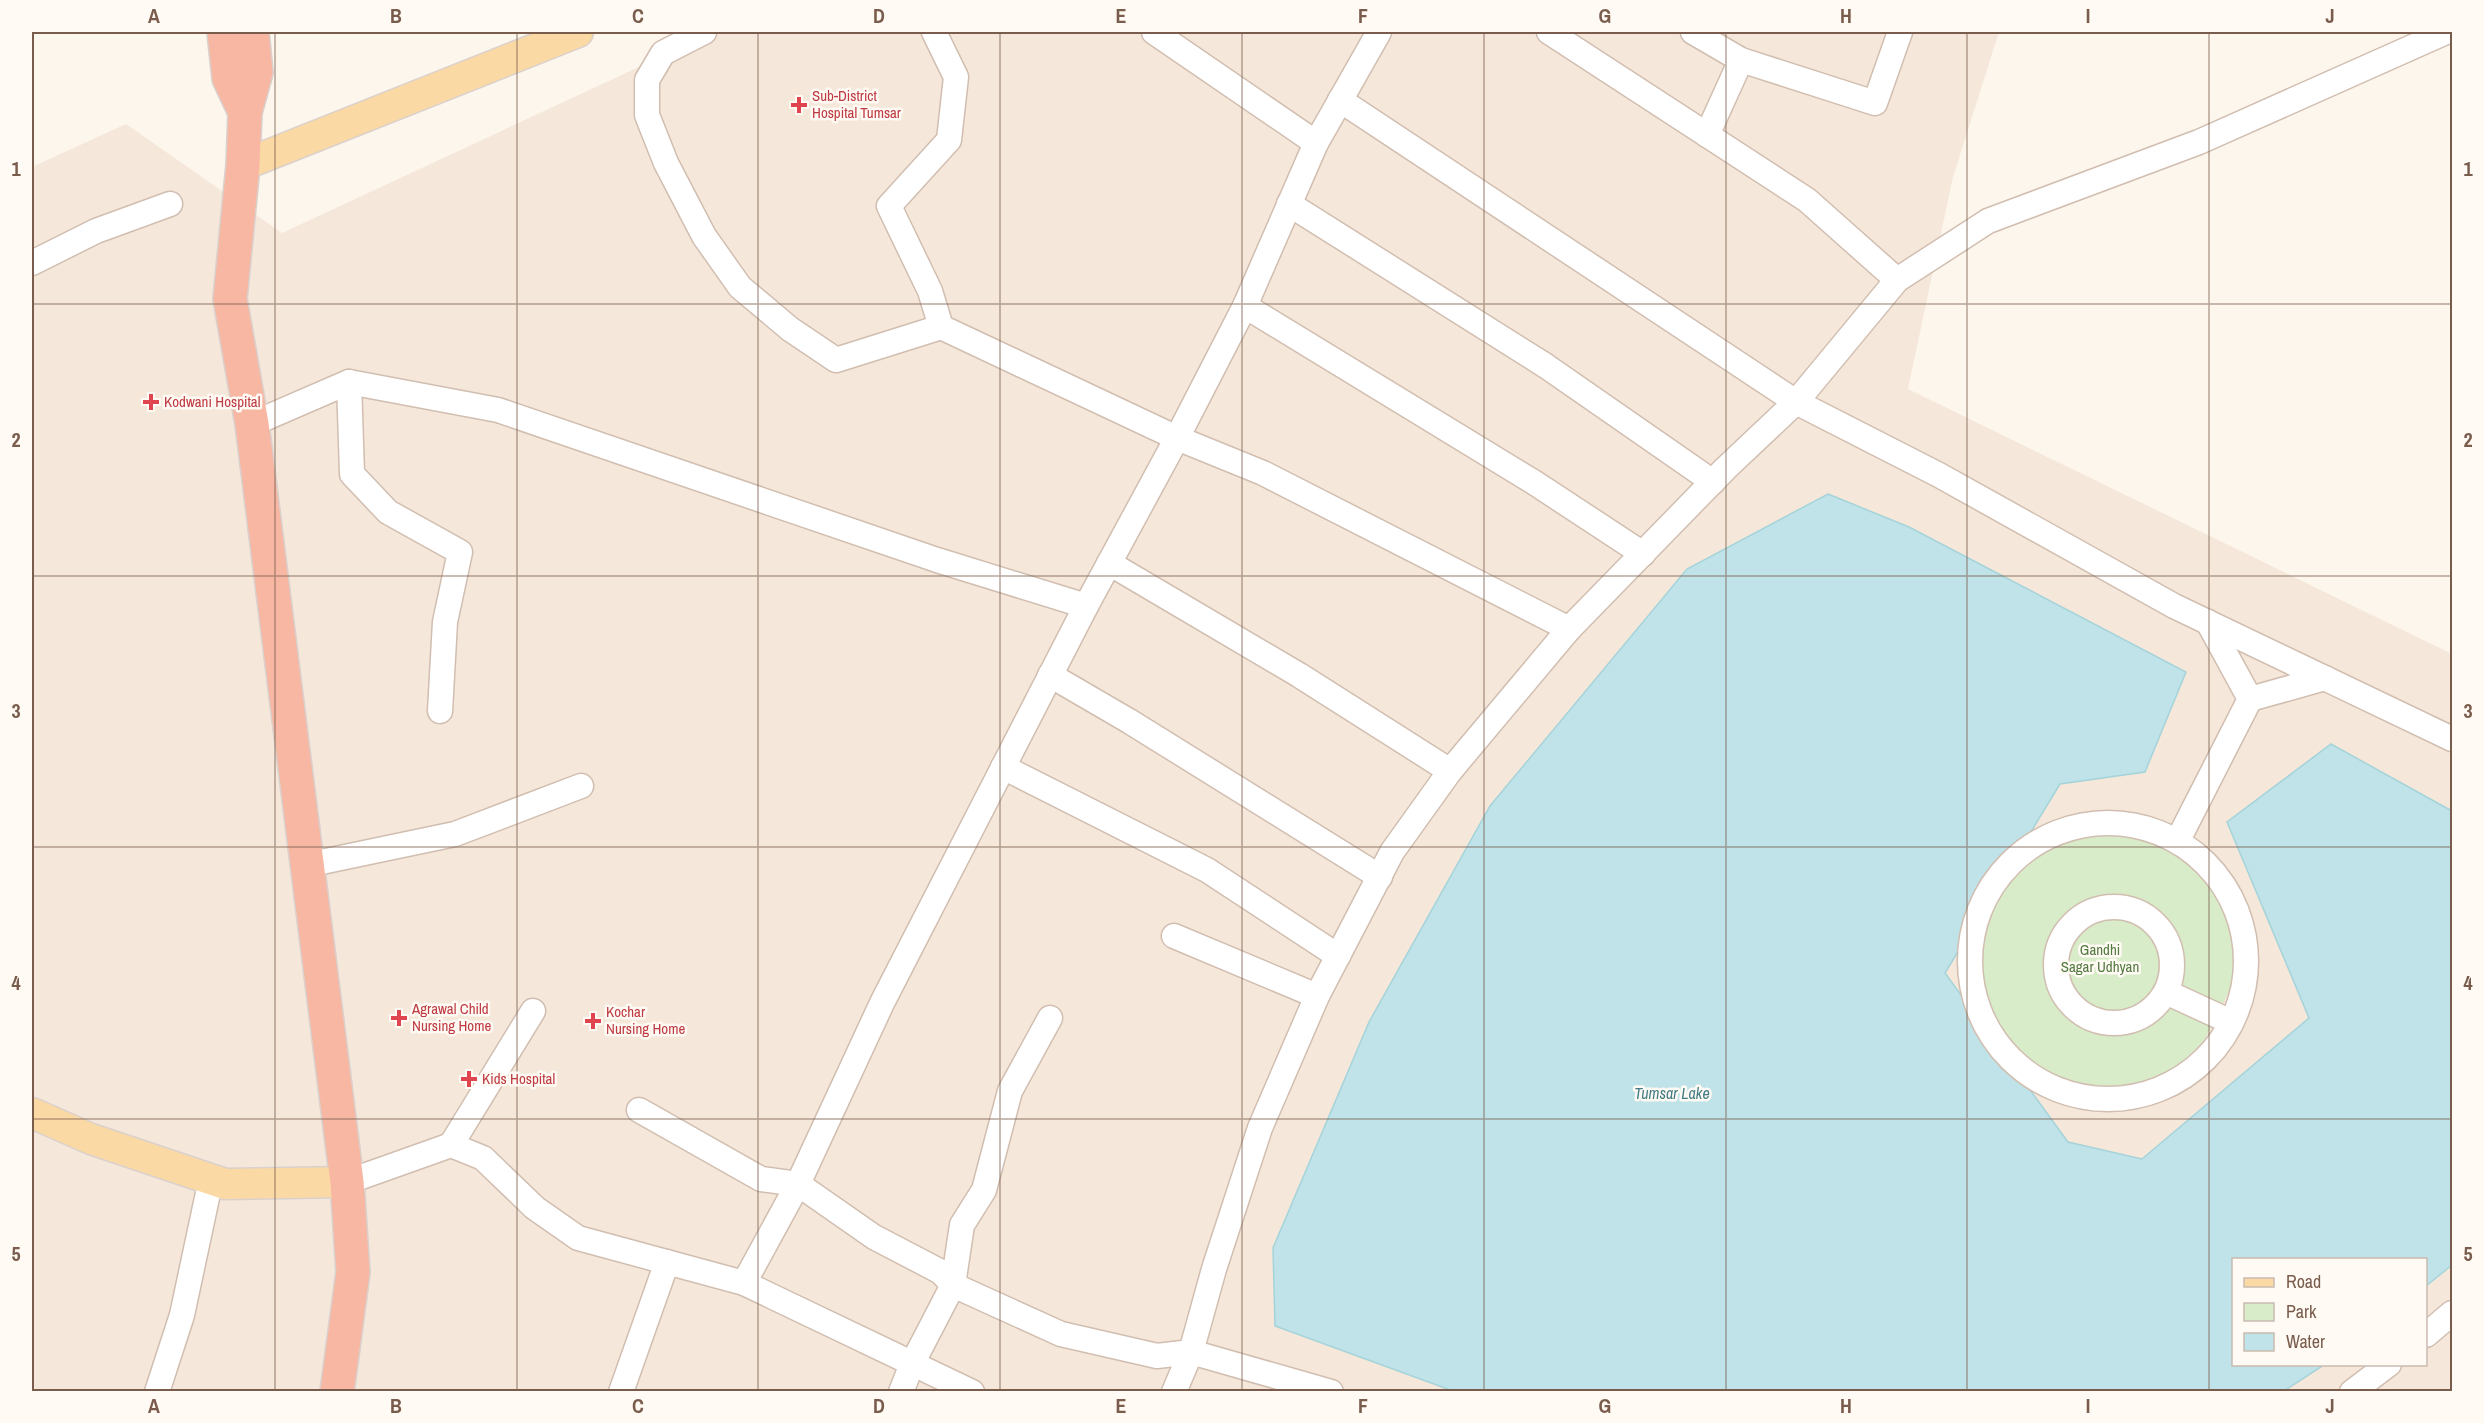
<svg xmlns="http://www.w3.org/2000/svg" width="2484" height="1423" viewBox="0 0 2484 1423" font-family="'Archivo Narrow',sans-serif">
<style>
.residential{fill:#f5e8da;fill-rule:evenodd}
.green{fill:#d8ecc9}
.water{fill:#bfe3e8;stroke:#a5d3da;stroke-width:1.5}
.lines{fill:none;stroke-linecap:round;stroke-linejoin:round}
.minor-casing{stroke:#d1beb0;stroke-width:27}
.major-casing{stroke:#dad1cd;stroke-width:33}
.highway-casing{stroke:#dad1cd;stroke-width:36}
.minor{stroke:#fff;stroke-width:24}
.major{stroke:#fbd9a5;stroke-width:30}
.highway{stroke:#f7b7a3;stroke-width:33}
.grid{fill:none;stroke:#7a5c4d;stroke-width:1.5;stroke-opacity:0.55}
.health-dot{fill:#e0444e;stroke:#fffaf3;stroke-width:2}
.labels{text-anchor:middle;stroke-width:5;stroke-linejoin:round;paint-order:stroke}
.health-label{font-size:15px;fill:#be3a42;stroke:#fffaf3;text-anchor:start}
.park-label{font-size:15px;fill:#537a41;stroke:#fffaf3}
.water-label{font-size:16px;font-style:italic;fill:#437c86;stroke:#fffaf3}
.neatline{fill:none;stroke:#7a5c4d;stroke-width:2}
.grid-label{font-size:20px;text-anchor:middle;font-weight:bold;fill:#7a5c4d}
</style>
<rect width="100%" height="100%" fill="#fdf6ec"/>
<!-- residential -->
<path class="residential" d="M 714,32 L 1999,32 L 1953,177 L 1908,389 L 2452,654 L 2452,1391 L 32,1391 L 32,167 L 126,124 L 282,233 ZM 2234,1260 L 2426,1260 L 2426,1364 L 2234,1364 Z"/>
<!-- green -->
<path class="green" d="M 2090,822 L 2178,840 L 2214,870 L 2247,956 L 2186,1076 L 2144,1096 L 2052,1090 L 2014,1065 L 1986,1030 L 1971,987 L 1970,942 L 1983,898 L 2010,862 L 2047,835 Z"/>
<!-- water -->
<path class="water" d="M 1828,494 L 1909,527 L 2186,672 L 2145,772 L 2060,784 L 1945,973 L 2068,1142 L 2142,1159 L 2309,1018 L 2227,822 L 2331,744 L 2452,811 L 2452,1265 L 2426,1286 L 2426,1260 L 2234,1260 L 2234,1364 L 2324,1365 L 2284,1391 L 1453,1391 L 1275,1326 L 1273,1248 L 1369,1022 L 1490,806 L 1687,569 Z"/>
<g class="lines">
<!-- minor casing -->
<g class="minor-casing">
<g id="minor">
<path d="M 704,32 L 663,53 L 647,80 L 647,115 L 666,163 L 704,236 L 740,287 L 790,329 L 836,360 L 941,327"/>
<path d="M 934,32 L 956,77 L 949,140 L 889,206 L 930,291 L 941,327 L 1177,438 L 1263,473 L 1569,629"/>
<path d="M 1154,32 L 1316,143"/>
<path d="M 1549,32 L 1807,200 L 1897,280"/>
<path d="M 1693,32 L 1741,60 L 1875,103 L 1900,32"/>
<path d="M 1340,100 L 1796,402 L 1897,280 L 1988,221 L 2199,142 L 2446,32"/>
<path d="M 1707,135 L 1741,60"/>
<path d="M 1289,204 L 1546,366 L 1713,482"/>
<path d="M 32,263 L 96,231 L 170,204"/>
<path d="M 1245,306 L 1535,483 L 1643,554"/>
<path d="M 349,382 L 352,474 L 388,512 L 460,552 L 445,622 L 440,711"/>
<path d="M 252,424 L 349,382 L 498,410 L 937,560 L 1086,606"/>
<path d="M 1109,563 L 1299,675 L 1450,771"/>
<path d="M 1050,675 L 1129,721 L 1380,877"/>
<path d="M 2250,699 L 2325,678"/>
<path d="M 1003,767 L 1207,870 L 1338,956"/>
<circle cx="2108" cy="961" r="138"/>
<path d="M 2178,840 L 2250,699 L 2208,622"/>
<path d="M 307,865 L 455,834 L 581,786"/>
<circle cx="2114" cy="965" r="58"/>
<path d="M 1174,936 L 1317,996"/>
<path d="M 2166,992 L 2231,1022"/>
<path d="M 639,1110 L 761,1179 L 798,1184 L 874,1237 L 941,1272 L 953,1285 L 1061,1334 L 1157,1356 L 1191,1352 L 1174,1392"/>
<path d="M 451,1145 L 533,1011"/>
<path d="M 347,1182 L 451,1145 L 483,1158 L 535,1208 L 578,1238 L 744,1283"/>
<path d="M 2426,1335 L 2452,1313"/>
<path d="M 157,1392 L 182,1315 L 211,1179"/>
<path d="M 621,1392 L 667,1262"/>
<path d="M 901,1392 L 912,1364 L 953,1285 L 962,1225 L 984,1190 L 1010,1091 L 1050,1018"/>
<path d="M 972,1392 L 744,1283 L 798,1184 L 882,1003 L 1086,606 L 1177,438 L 1245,306 L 1316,143 L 1379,32"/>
<path d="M 1331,1392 L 1191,1352 L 1214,1269 L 1260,1128 L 1317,996 L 1392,852 L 1450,771 L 1569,629 L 1726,468 L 1796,402 L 1939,475 L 2174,606 L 2452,739"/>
<path d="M 2352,1392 L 2389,1364"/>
</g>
</g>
<!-- major casing -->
<g class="major-casing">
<g id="major">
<path d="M 243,165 L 578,32"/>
<path d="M 32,1113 L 91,1139 L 225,1184 L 347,1182"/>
</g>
</g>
<!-- highway casing -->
<g class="highway-casing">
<g id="highway">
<path d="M 224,32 L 229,78 L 245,112"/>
<path d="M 252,32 L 256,72 L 245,112 L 243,165 L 230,299 L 252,424 L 347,1182 L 353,1272 L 337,1392"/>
</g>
</g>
<!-- minor -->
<use href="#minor" class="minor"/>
<!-- major -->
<use href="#major" class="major"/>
<!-- highway -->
<use href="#highway" class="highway"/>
</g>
<!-- grid -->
<path class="grid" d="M 275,32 L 275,1392M 517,32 L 517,1392M 758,32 L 758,1392M 1000,32 L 1000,1392M 1242,32 L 1242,1392M 1484,32 L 1484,1392M 1726,32 L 1726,1392M 1967,32 L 1967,1392M 2209,32 L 2209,1392M 32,304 L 2452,304M 32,576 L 2452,576M 32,847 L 2452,847M 32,1119 L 2452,1119"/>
<!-- markers -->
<g class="health-dot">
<path d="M796 96h6v6h6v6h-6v6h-6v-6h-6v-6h6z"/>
<path d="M148 393h6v6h6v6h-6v6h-6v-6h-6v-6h6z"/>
<path d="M396 1009h6v6h6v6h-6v6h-6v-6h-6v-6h6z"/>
<path d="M590 1012h6v6h6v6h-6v6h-6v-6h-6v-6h6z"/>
<path d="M466 1070h6v6h6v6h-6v6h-6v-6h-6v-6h6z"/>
</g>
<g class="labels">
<!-- health labels -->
<g class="health-label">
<text x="812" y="101">Sub-District<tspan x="812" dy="17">Hospital Tumsar</tspan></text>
<text x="164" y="407">Kodwani Hospital</text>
<text x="412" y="1014">Agrawal Child<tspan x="412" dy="17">Nursing Home</tspan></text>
<text x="606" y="1017">Kochar<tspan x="606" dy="17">Nursing Home</tspan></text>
<text x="482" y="1084">Kids Hospital</text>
</g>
<!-- park labels -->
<g class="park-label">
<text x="2100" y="955">Gandhi<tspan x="2100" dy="17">Sagar Udhyan</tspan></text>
</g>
<!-- water labels -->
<g class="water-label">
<text x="1672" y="1099">Tumsar Lake</text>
</g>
</g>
<!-- border -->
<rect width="2484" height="1423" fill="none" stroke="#fffaf3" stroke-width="66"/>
<!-- legend -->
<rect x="2232" y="1258" width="195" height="108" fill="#fffaf3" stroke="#cabbb1" stroke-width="1.5"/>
<rect x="2244" y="1278" width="30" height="9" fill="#fbd9a5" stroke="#cabbb1" stroke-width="1.5"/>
<text x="2286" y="1288" font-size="18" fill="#7a5c4d">Road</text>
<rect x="2244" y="1303" width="30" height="18" fill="#d8ecc9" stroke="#cabbb1" stroke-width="1.5"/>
<text x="2286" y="1318" font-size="18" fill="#7a5c4d">Park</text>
<rect x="2244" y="1333" width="30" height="18" fill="#bfe3e8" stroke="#cabbb1" stroke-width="1.5"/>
<text x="2286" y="1348" font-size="18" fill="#7a5c4d">Water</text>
<rect x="33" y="33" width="2418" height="1357" class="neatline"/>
<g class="grid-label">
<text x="154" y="23">A</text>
<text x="396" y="23">B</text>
<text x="638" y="23">C</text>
<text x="879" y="23">D</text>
<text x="1121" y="23">E</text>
<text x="1363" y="23">F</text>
<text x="1605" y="23">G</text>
<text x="1846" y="23">H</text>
<text x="2088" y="23">I</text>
<text x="2330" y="23">J</text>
<text x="16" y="176">1</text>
<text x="2468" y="176">1</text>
<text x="16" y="447">2</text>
<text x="2468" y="447">2</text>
<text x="16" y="718">3</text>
<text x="2468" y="718">3</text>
<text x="16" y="990">4</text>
<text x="2468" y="990">4</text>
<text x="16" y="1261">5</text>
<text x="2468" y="1261">5</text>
<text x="154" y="1413">A</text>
<text x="396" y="1413">B</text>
<text x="638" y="1413">C</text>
<text x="879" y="1413">D</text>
<text x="1121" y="1413">E</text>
<text x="1363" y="1413">F</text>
<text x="1605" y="1413">G</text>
<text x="1846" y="1413">H</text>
<text x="2088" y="1413">I</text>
<text x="2330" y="1413">J</text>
</g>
</svg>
